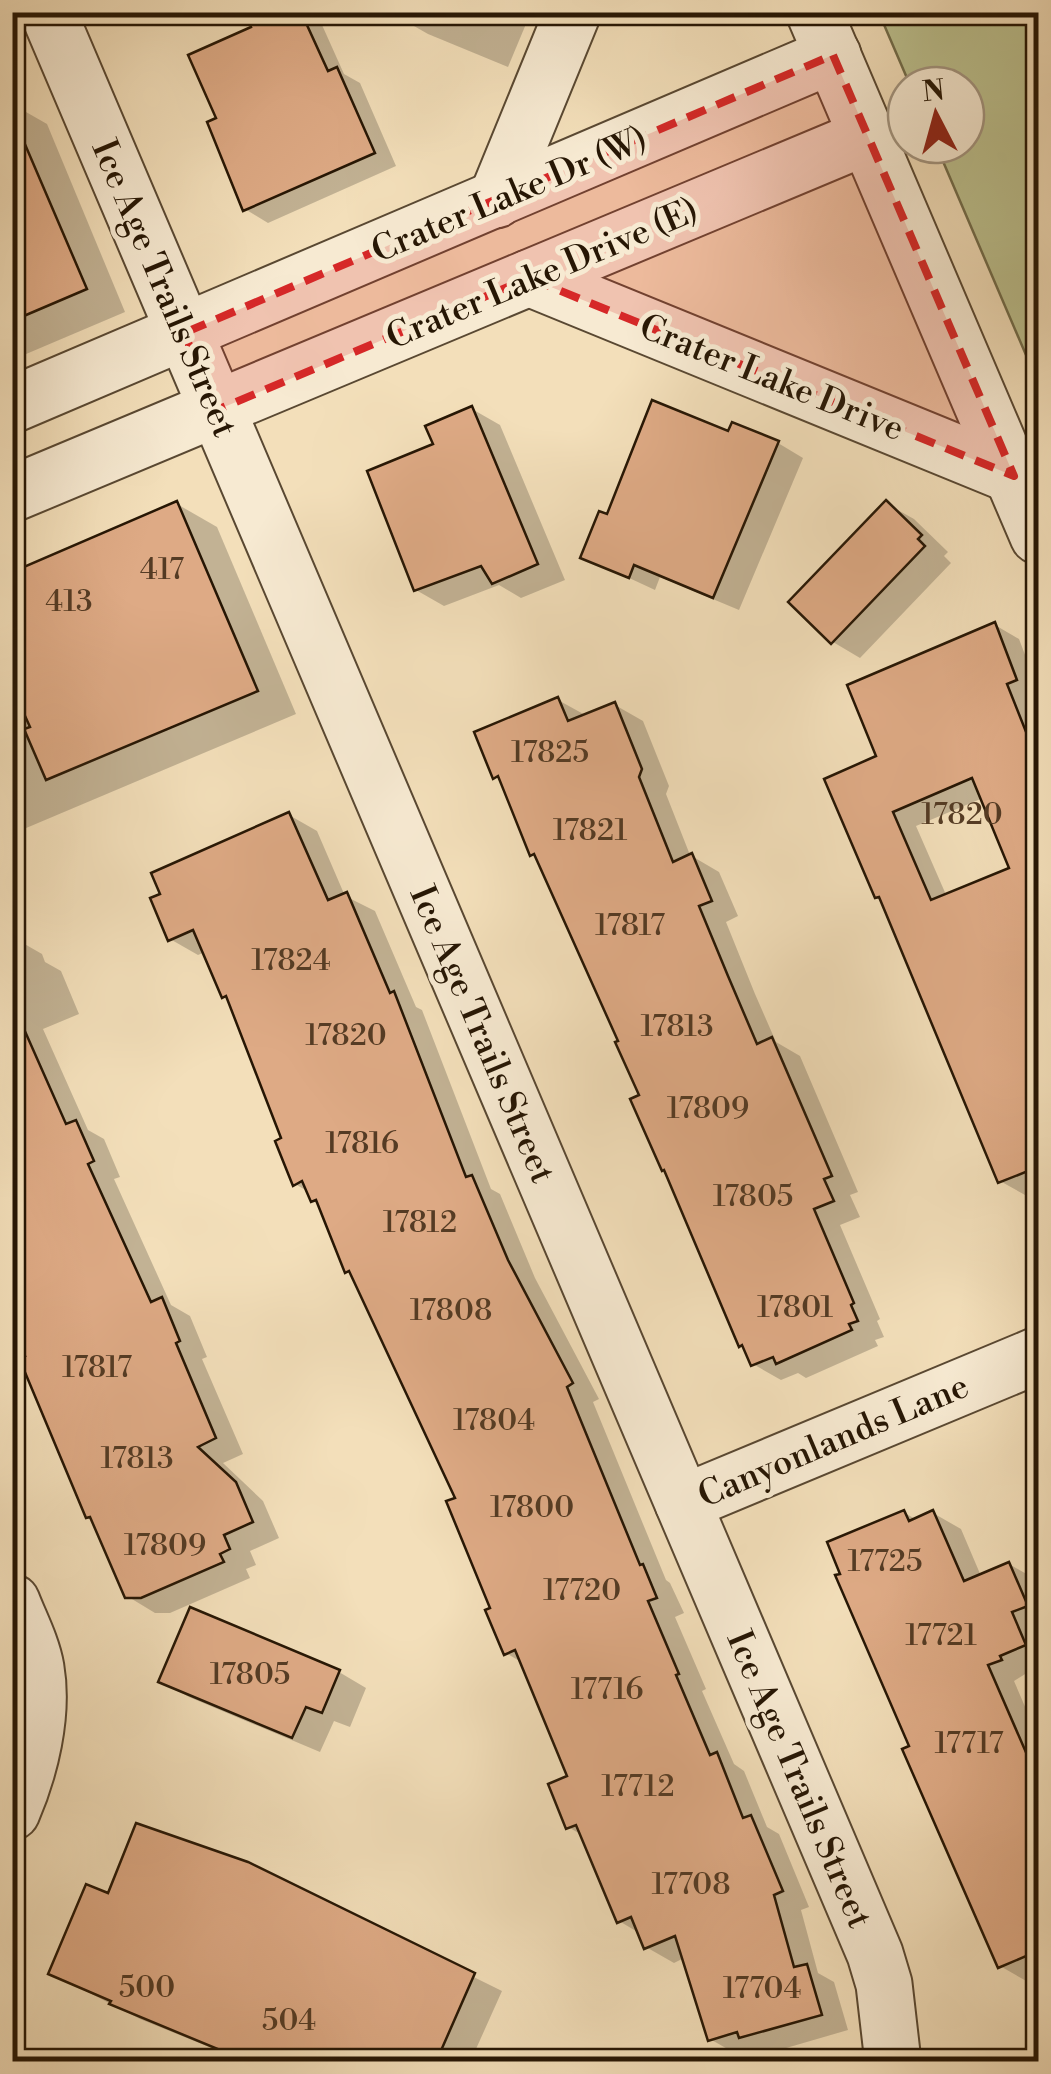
<svg xmlns="http://www.w3.org/2000/svg" width="1051" height="2074" viewBox="0 0 1051 2074" font-family="'Libre Bodoni',serif">
<style>
.green{fill:#bcc18f;stroke:#716c4a;stroke-width:2.5}
.shadow{fill:#0003;fill-rule:evenodd}
.building{fill:#deaa85;stroke:#261604;stroke-width:2.5;fill-rule:evenodd}
.lines{fill:none;stroke-linecap:round;stroke-linejoin:round}
.minor-casing{stroke:#594832;stroke-width:59}
.minor{stroke:#f7ead2;stroke-width:55}
.marked{fill:#d62828;fill-opacity:0.2;stroke:#d62828;stroke-width:8;stroke-dasharray:20 12;stroke-linejoin:round}
.labels{text-anchor:middle;stroke-width:10;stroke-linejoin:round;paint-order:stroke}
.number-label{font-size:30px;fill:#543b24}
.street-label{font-size:35px;fill:#261604;stroke:#f7ead2}
</style>
<rect width="100%" height="100%" fill="#f3dfba"/>
<filter id="stains"><feTurbulence type="fractalNoise" baseFrequency=".002" numOctaves="4"/><feColorMatrix values="0 0 0 0 .2 0 0 0 0 .09 0 0 0 0 .02 0 0 0 .5 -.17"/></filter>
<radialGradient id="worn" r=".72"><stop offset=".6" stop-color="#630" stop-opacity="0"/><stop offset="1" stop-color="#630" stop-opacity=".3"/></radialGradient>
<!-- green -->
<path class="green" d="M 879,13 L 1038,13 L 1038,383 L 936,145 L 966,145 L 966,85 L 910,85 Z"/>
<!-- shadow -->
<g class="shadow">
<path d="M 273,12 L 313,12 L 318,16 L 344,74 L 360,83 L 396,166 L 268,223 L 245,209 L 219,120 L 254,28 Z"/>
<path d="M 403,12 L 531,12 L 508,67 L 428,34 L 400,18 Z"/>
<path d="M 12,104 L 47,124 L 125,312 L 12,360 Z"/>
<path d="M 472,409 L 500,425 L 565,580 L 521,598 L 499,585 L 444,606 L 416,590 L 436,446 Z"/>
<path d="M 730,434 L 778,443 L 803,458 L 739,610 L 660,577 L 655,590 L 584,557 L 608,517 Z"/>
<path d="M 177,504 L 217,527 L 296,714 L 12,834 L 12,575 Z"/>
<path d="M 887,504 L 914,519 L 948,552 L 944,556 L 951,563 L 860,658 L 833,642 Z"/>
<path d="M 995,625 L 1019,639 L 1038,689 L 1038,694 L 1030,698 L 1038,720 L 1038,1190 L 1025,1195 L 1000,1181 L 882,899 L 877,896 L 880,757 ZM 983,798 L 1012,870 L 947,897 L 916,826 Z"/>
<path d="M 558,700 L 587,716 L 615,705 L 643,721 L 669,786 L 666,794 L 690,855 L 719,872 L 738,916 L 726,922 L 755,994 L 776,1042 L 800,1056 L 858,1192 L 850,1195 L 860,1217 L 840,1225 L 880,1319 L 877,1321 L 884,1337 L 875,1340 L 878,1346 L 806,1378 L 798,1373 L 781,1380 L 753,1364 L 741,1345 L 584,957 L 579,954 L 538,857 L 532,854 L 503,781 L 495,777 Z"/>
<path d="M 289,815 L 317,831 L 345,896 L 375,911 L 416,1007 L 422,1010 L 491,1189 L 500,1194 L 535,1278 L 599,1399 L 593,1402 L 666,1580 L 670,1583 L 684,1613 L 675,1617 L 706,1689 L 702,1691 L 734,1764 L 744,1771 L 767,1827 L 779,1834 L 809,1907 L 801,1910 L 818,1973 L 834,1982 L 848,2030 L 769,2053 L 761,2048 L 738,2055 L 710,2039 L 684,1958 L 674,1963 L 646,1947 L 641,1934 L 619,1921 L 584,1836 L 568,1827 L 571,1778 L 523,1663 L 506,1653 L 458,1499 L 354,1275 L 347,1271 L 319,1204 L 313,1201 L 309,1192 L 295,1184 L 284,1139 L 230,999 L 224,996 L 205,952 L 198,955 L 170,939 Z"/>
<path d="M 14,938 L 42,954 L 45,962 L 61,971 L 79,1014 L 43,1029 L 88,1130 L 104,1139 L 120,1177 L 114,1179 L 171,1305 L 190,1316 L 207,1357 L 202,1359 L 243,1454 L 223,1463 L 263,1501 L 279,1538 L 250,1551 L 256,1565 L 246,1569 L 250,1578 L 170,1613 L 155,1613 L 127,1596 L 12,1319 Z"/>
<path d="M 903,1512 L 917,1520 L 933,1513 L 961,1529 L 981,1576 L 1009,1564 L 1037,1580 L 1038,1585 L 1038,1666 L 1014,1681 L 1038,1737 L 1038,1978 L 1028,1982 L 1000,1966 L 912,1747 Z"/>
<path d="M 339,1672 L 366,1688 L 350,1727 L 334,1721 L 320,1752 L 189,1697 L 161,1681 Z"/>
<path d="M 247,1865 L 502,1991 L 476,2049 L 497,2062 L 246,2062 L 140,2019 L 51,1973 L 109,1896 Z"/>
</g>
<!-- building -->
<g class="building">
<path d="M 245,12 L 301,12 L 328,71 L 337,67 L 375,153 L 243,211 L 207,122 L 216,118 L 188,55 L 251,27 Z"/>
<path d="M 12,114 L 87,289 L 12,321 Z"/>
<path d="M 652,400 L 728,431 L 732,422 L 779,441 L 713,598 L 634,565 L 629,578 L 580,558 L 599,511 L 607,514 Z"/>
<path d="M 472,406 L 538,564 L 492,584 L 481,566 L 414,591 L 367,471 L 433,444 L 425,426 Z"/>
<path d="M 886,500 L 922,535 L 918,539 L 925,546 L 831,644 L 788,602 Z"/>
<path d="M 177,501 L 258,691 L 46,780 L 24,729 L 30,727 L 12,687 L 12,572 Z"/>
<path d="M 995,622 L 1017,680 L 1007,684 L 1038,762 L 1038,1167 L 998,1183 L 879,897 L 875,898 L 824,779 L 876,756 L 847,685 ZM 972,778 L 1009,868 L 931,900 L 893,812 Z"/>
<path d="M 558,697 L 568,721 L 615,702 L 642,769 L 639,777 L 673,862 L 692,853 L 712,901 L 699,906 L 728,976 L 757,1044 L 772,1037 L 832,1176 L 824,1179 L 834,1201 L 814,1209 L 854,1303 L 851,1305 L 858,1321 L 849,1324 L 852,1330 L 776,1364 L 773,1357 L 751,1366 L 742,1345 L 739,1347 L 664,1170 L 662,1171 L 630,1099 L 639,1095 L 615,1042 L 618,1041 L 534,854 L 530,856 L 498,776 L 493,779 L 474,732 Z"/>
<path d="M 289,812 L 328,900 L 347,892 L 390,993 L 394,991 L 466,1177 L 472,1175 L 508,1260 L 573,1383 L 567,1387 L 640,1565 L 643,1564 L 657,1598 L 648,1601 L 679,1674 L 676,1675 L 710,1755 L 717,1752 L 743,1818 L 751,1815 L 783,1891 L 774,1895 L 794,1967 L 807,1964 L 822,2015 L 739,2038 L 737,2032 L 708,2041 L 675,1936 L 644,1949 L 631,1917 L 617,1923 L 576,1825 L 566,1829 L 548,1784 L 567,1776 L 515,1650 L 504,1655 L 485,1610 L 490,1608 L 446,1501 L 455,1498 L 349,1271 L 345,1273 L 316,1200 L 311,1202 L 302,1181 L 293,1186 L 275,1141 L 281,1138 L 226,996 L 222,998 L 193,930 L 168,941 L 150,898 L 160,894 L 151,873 Z"/>
<path d="M 12,1002 L 66,1124 L 76,1120 L 94,1161 L 88,1164 L 151,1302 L 162,1297 L 180,1341 L 176,1343 L 216,1438 L 198,1447 L 236,1482 L 253,1522 L 224,1535 L 230,1549 L 220,1554 L 224,1562 L 141,1598 L 125,1598 L 90,1517 L 86,1518 L 19,1358 L 25,1356 L 12,1325 Z"/>
<path d="M 904,1510 L 909,1521 L 933,1510 L 964,1581 L 1009,1562 L 1028,1606 L 1012,1612 L 1026,1645 L 1000,1656 L 1002,1660 L 988,1665 L 1038,1780 L 1038,1951 L 998,1968 L 902,1749 L 909,1746 L 835,1575 L 840,1574 L 827,1542 Z"/>
<path d="M 190,1607 L 340,1670 L 322,1713 L 306,1707 L 292,1738 L 158,1682 Z"/>
<path d="M 136,1823 L 248,1862 L 475,1973 L 436,2062 L 249,2062 L 109,2004 L 111,2001 L 48,1974 L 86,1884 L 108,1893 Z"/>
</g>
<g class="lines">
<!-- minor casing -->
<g class="minor-casing">
<g id="minor">
<path d="M 48,12 L 875,1954 L 884,1984 L 893,2062"/>
<path d="M 814,12 L 1038,536"/>
<path d="M 496,200 L 573,12"/>
<path d="M 529,278 L 1014,476"/>
<path d="M 12,405 L 833,55"/>
<path d="M 12,494 L 866,137"/>
<path d="M 683,1503 L 1038,1355"/>
<path d="M 12,1602 C 20,1623 32,1645 36,1668 C 44,1715 30,1770 12,1812"/>
</g>
</g>
<!-- minor -->
<use href="#minor" class="minor"/>
</g>
<!-- marked area -->
<path class="marked" d="M 833,55 L 1014,476 L 529,278 L 217,410 L 184,333 Z"/>
<g class="labels">
<!-- number labels -->
<g class="number-label">
<text x="162" y="579">417</text>
<text x="69" y="611">413</text>
<text x="550" y="762">17825</text>
<text x="962" y="824">17820</text>
<text x="590" y="840">17821</text>
<text x="630" y="935">17817</text>
<text x="291" y="970">17824</text>
<text x="677" y="1036">17813</text>
<text x="346" y="1045">17820</text>
<text x="708" y="1118">17809</text>
<text x="362" y="1153">17816</text>
<text x="753" y="1206">17805</text>
<text x="420" y="1232">17812</text>
<text x="795" y="1317">17801</text>
<text x="451" y="1320">17808</text>
<text x="97" y="1377">17817</text>
<text x="494" y="1430">17804</text>
<text x="137" y="1468">17813</text>
<text x="532" y="1517">17800</text>
<text x="165" y="1555">17809</text>
<text x="885" y="1571">17725</text>
<text x="582" y="1600">17720</text>
<text x="941" y="1645">17721</text>
<text x="250" y="1684">17805</text>
<text x="607" y="1699">17716</text>
<text x="969" y="1753">17717</text>
<text x="638" y="1796">17712</text>
<text x="691" y="1894">17708</text>
<text x="147" y="1997">500</text>
<text x="762" y="1998">17704</text>
<text x="289" y="2030">504</text>
</g>
<!-- street labels -->
<g class="street-label">
<text transform="translate(509 194) rotate(-23)" y="12">Crater Lake Dr (W)</text>
<text transform="translate(542 273) rotate(-23)" y="12">Crater Lake Drive (E)</text>
<text transform="translate(165 288) rotate(67)" y="12">Ice Age Trails Street</text>
<text transform="translate(772 377) rotate(22)" y="12">Crater Lake Drive</text>
<text transform="translate(483 1034) rotate(67)" y="12">Ice Age Trails Street</text>
<text transform="translate(833 1440) rotate(-23)" y="12">Canyonlands Lane</text>
<text transform="translate(800 1779) rotate(67)" y="12">Ice Age Trails Street</text>
</g>
</g>
<!-- margin -->
<rect width="1051" height="2074" fill="none" stroke="#f3dfba" stroke-width="50"/>
<rect x="15" y="15" width="1021" height="2044" fill="none" stroke="#261604" stroke-width="5"/>
<rect x="25" y="25" width="1001" height="2024" fill="none" stroke="#261604" stroke-width="2.5"/>
<!-- north arrow -->
<g transform="translate(936 115) rotate(354)"><circle r="48" fill="#f7ead2" stroke="#a39580" stroke-width="2.5"/>
<path d="M0-8L18 38L0 25L-18 38Z" fill="#8f2418"/>
<text y="-15" font-size="28" font-weight="bold" text-anchor="middle" fill="#261604">N</text>
</g>
<rect width="100%" height="100%" filter="url(#stains)"/>
<rect width="100%" height="100%" fill="url(#worn)"/>
</svg>
